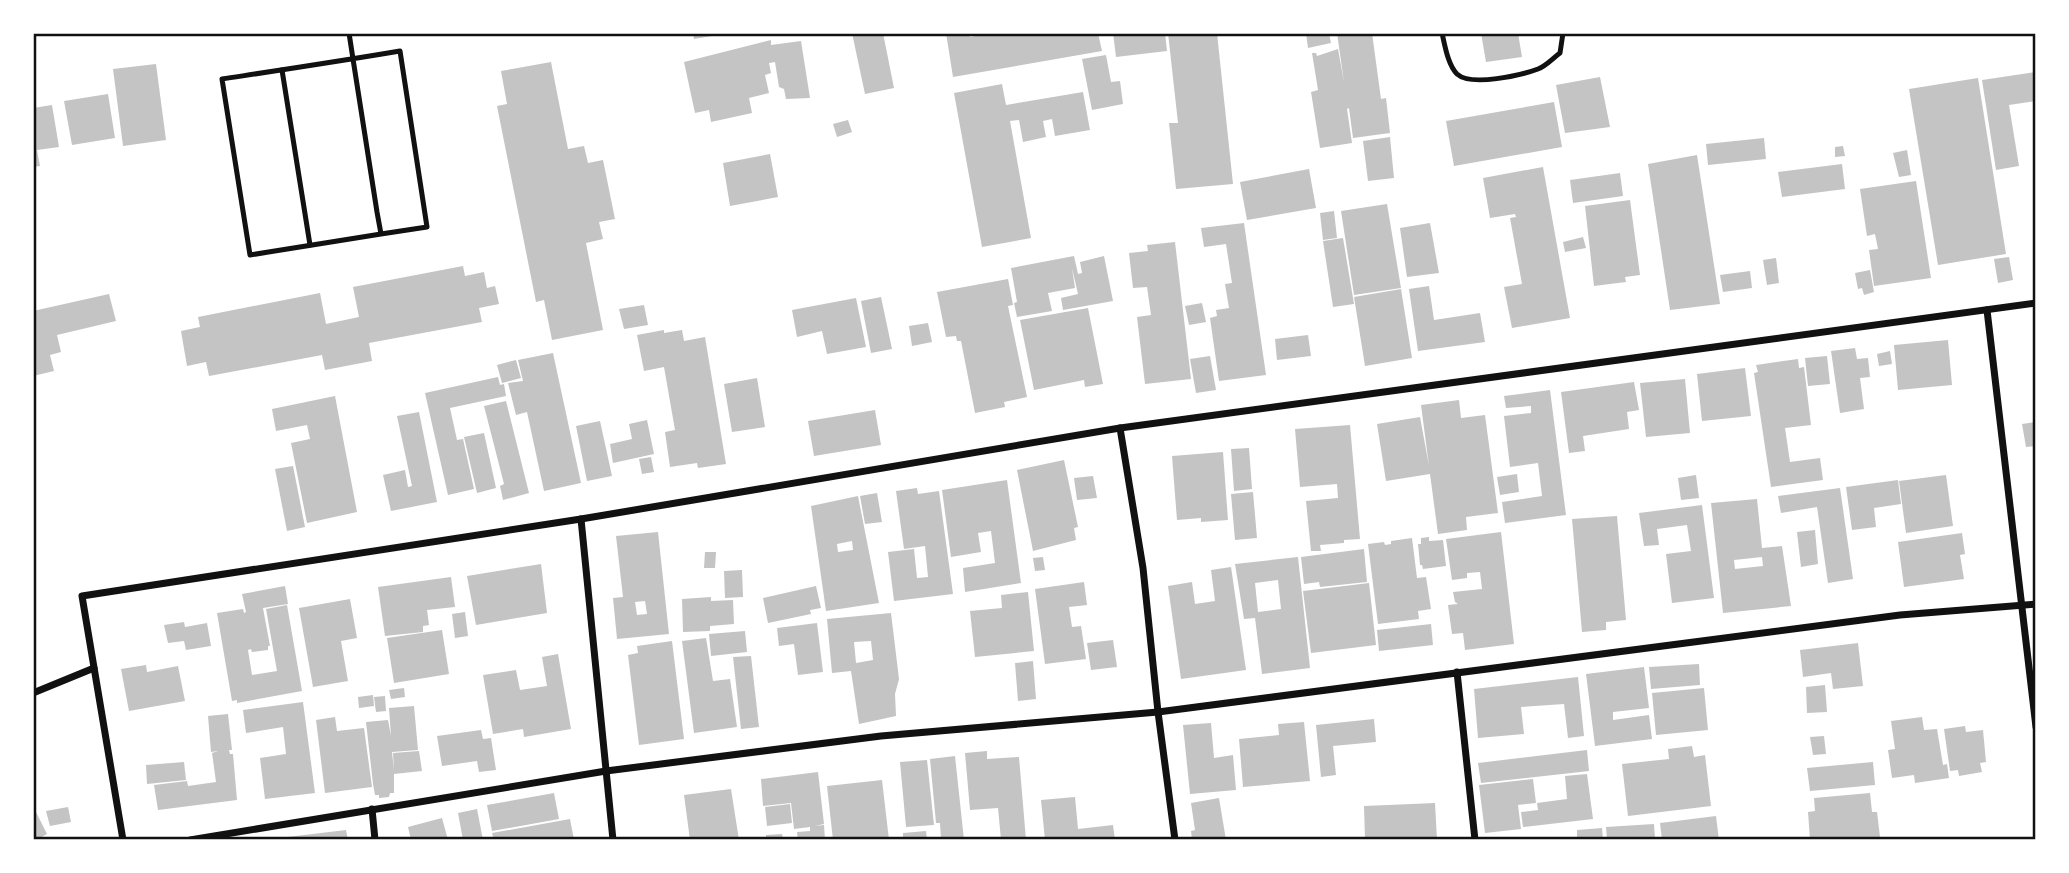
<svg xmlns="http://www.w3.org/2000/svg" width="2069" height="873" viewBox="0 0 2069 873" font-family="Jost,sans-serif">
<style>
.building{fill:#c4c4c4;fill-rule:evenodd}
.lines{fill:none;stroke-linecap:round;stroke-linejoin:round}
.service{stroke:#111;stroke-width:5}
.minor{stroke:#111;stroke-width:7}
.neatline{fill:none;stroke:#111;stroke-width:2.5}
</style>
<rect width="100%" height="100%" fill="#fff"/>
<!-- building -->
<g class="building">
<path d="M 693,33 L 718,33 L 718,35 L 694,39 Z"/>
<path d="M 852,33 L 883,33 L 894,88 L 865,94 Z"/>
<path d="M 946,33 L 969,33 L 970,37 L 993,33 L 1098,33 L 1102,51 L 953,77 Z"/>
<path d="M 1113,33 L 1165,33 L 1167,51 L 1116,57 Z"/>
<path d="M 1168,33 L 1217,33 L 1233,184 L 1176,189 L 1169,123 L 1178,123 Z"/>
<path d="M 1306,33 L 1329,33 L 1331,43 L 1308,48 Z"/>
<path d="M 1337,33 L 1372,33 L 1381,99 L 1386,98 L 1390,133 L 1353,138 L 1349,108 L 1347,109 L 1352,143 L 1320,148 L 1311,92 L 1318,90 L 1312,53 L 1316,53 L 1317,56 L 1338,49 L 1344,82 Z"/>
<path d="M 1481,33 L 1518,33 L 1522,57 L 1486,62 Z"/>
<path d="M 771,40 L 771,45 L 801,41 L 810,98 L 786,99 L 784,89 L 779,87 L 775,62 L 769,63 L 771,73 L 765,75 L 769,93 L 749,98 L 752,113 L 711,122 L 709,110 L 695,113 L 684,62 Z"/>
<path d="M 1106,55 L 1111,82 L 1120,81 L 1123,104 L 1092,110 L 1082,59 Z"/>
<path d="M 551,62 L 568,149 L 584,146 L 588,163 L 603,160 L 615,219 L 599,222 L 603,239 L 586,243 L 603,330 L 552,340 L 544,300 L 536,302 L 497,106 L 507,104 L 501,71 Z"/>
<path d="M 156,64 L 166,140 L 123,146 L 113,69 Z"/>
<path d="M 2036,72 L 2036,101 L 2009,105 L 2019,166 L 1996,170 L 1982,80 Z"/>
<path d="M 1600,77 L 1610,127 L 1565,133 L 1556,85 Z"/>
<path d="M 1978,78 L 2006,254 L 1938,265 L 1909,89 Z"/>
<path d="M 1002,84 L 1006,105 L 1083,92 L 1090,130 L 1055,136 L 1052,119 L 1043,121 L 1046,137 L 1023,142 L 1019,120 L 1010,121 L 1031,238 L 982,247 L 954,93 Z"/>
<path d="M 108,94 L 115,138 L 72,145 L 64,101 Z"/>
<path d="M 1554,102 L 1562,147 L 1454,166 L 1446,121 Z"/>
<path d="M 52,105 L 59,147 L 37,150 L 40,166 L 33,167 L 33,108 Z"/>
<path d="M 848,120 L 852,132 L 837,137 L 833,124 Z"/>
<path d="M 1390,137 L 1394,178 L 1368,181 L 1363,141 Z"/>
<path d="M 1764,138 L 1766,159 L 1708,165 L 1706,144 Z"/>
<path d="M 1843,146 L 1845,156 L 1835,157 L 1835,147 Z"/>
<path d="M 1907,150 L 1911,175 L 1899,177 L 1893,153 Z"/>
<path d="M 770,154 L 778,197 L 730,206 L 723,163 Z"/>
<path d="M 1697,155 L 1720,304 L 1670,310 L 1648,164 Z"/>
<path d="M 1842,164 L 1845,189 L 1782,197 L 1778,172 Z"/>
<path d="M 1543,167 L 1570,318 L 1512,328 L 1504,287 L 1522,284 L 1510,218 L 1516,217 L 1515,214 L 1490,218 L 1483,178 Z"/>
<path d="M 1309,169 L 1316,208 L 1247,220 L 1240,182 Z"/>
<path d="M 1620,173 L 1623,196 L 1573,203 L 1570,180 Z"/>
<path d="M 1916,181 L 1931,278 L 1874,286 L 1869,250 L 1878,249 L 1875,234 L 1867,236 L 1860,189 Z"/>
<path d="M 1630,200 L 1640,275 L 1625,277 L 1626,282 L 1594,286 L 1585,206 Z"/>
<path d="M 1387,204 L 1401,288 L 1354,295 L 1341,211 Z"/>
<path d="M 1334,211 L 1337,238 L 1323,240 L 1320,213 Z"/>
<path d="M 1244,223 L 1266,375 L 1219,381 L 1210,318 L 1217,316 L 1216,310 L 1229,308 L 1225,284 L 1232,283 L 1226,244 L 1204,247 L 1201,228 Z"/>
<path d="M 1430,223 L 1439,273 L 1407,277 L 1400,228 Z"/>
<path d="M 1583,237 L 1586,248 L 1565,252 L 1563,242 Z"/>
<path d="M 1343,238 L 1354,304 L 1333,307 L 1323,241 Z"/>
<path d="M 1175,242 L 1191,379 L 1145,384 L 1137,317 L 1151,315 L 1147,287 L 1133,288 L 1129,253 L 1148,251 L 1147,245 Z"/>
<path d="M 1074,256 L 1078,274 L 1082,273 L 1080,262 L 1104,256 L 1113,301 L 1063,310 L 1061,298 L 1078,294 L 1072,268 L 1075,288 L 1048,293 L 1052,311 L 1017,317 L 1014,303 L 1017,302 L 1011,268 Z"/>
<path d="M 2009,257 L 2013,280 L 1998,283 L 1994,259 Z"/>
<path d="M 1776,258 L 1779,283 L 1767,285 L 1763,260 Z"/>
<path d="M 463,266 L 465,276 L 484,272 L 487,288 L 495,286 L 499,304 L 479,308 L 482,322 L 369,343 L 372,361 L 325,370 L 322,355 L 209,376 L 206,362 L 187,366 L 181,331 L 200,327 L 198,317 L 320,293 L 326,324 L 359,317 L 353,287 Z"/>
<path d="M 1870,270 L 1874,292 L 1864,295 L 1862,288 L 1858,289 L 1855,273 Z"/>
<path d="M 1750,271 L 1752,288 L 1723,292 L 1720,275 Z"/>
<path d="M 1008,279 L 1013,305 L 1008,306 L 1027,397 L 1004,402 L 1005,407 L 975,413 L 961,341 L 957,341 L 956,336 L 946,337 L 937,292 Z"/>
<path d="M 1429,286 L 1434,320 L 1480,313 L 1485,342 L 1418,351 L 1409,289 Z"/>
<path d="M 1401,289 L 1412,358 L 1365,366 L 1354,297 Z"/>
<path d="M 109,294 L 116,321 L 57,335 L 61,352 L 50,355 L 54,371 L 33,376 L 33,311 Z"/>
<path d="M 881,297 L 892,349 L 871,353 L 861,301 Z"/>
<path d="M 856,298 L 866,347 L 827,354 L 822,331 L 797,337 L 792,310 Z"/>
<path d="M 1202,303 L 1206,322 L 1189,325 L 1185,306 Z"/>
<path d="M 644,305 L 648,325 L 624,329 L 619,309 Z"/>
<path d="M 1088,308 L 1103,384 L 1085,387 L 1084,380 L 1034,390 L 1020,320 Z"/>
<path d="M 928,323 L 932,342 L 912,346 L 909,326 Z"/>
<path d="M 664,330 L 664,333 L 682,330 L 684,341 L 705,337 L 726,464 L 698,468 L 697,463 L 670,467 L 665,432 L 675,430 L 664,367 L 644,371 L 637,335 Z"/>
<path d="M 1308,335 L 1311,356 L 1277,360 L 1275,339 Z"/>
<path d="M 1948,340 L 1952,385 L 1898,390 L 1894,345 Z"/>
<path d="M 1855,348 L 1857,359 L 1868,358 L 1870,377 L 1860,378 L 1864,409 L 1840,413 L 1831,351 Z"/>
<path d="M 1890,351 L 1892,364 L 1879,366 L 1877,354 Z"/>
<path d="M 553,353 L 581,483 L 544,491 L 527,412 L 516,415 L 508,383 L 523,381 L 518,360 Z"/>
<path d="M 1210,356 L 1216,390 L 1196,393 L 1190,359 Z"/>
<path d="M 1827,356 L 1830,384 L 1808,386 L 1805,358 Z"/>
<path d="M 1798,359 L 1799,368 L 1804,367 L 1811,425 L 1785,428 L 1790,462 L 1820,458 L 1823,480 L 1771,487 L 1754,373 L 1758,372 L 1756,365 Z"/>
<path d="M 516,360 L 521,378 L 502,383 L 497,365 Z"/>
<path d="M 1745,368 L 1751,416 L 1702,421 L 1697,374 Z"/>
<path d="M 498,377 L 500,385 L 504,384 L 506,396 L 450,408 L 457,440 L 463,439 L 474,489 L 448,495 L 425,393 Z"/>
<path d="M 757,378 L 765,427 L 732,432 L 724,384 Z"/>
<path d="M 1685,379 L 1690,433 L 1646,437 L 1640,383 Z"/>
<path d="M 1634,382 L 1639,410 L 1627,412 L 1629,429 L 1583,436 L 1585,451 L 1569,453 L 1561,392 Z"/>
<path d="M 1550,390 L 1566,515 L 1505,523 L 1502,502 L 1542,496 L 1538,463 L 1510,467 L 1504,416 L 1531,413 L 1531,406 L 1506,408 L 1504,396 Z"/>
<path d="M 335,396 L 357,512 L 307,523 L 291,443 L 310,439 L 307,425 L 276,431 L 272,409 Z"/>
<path d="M 1459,400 L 1461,418 L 1485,415 L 1498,513 L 1466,517 L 1467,530 L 1438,534 L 1430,474 L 1386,481 L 1377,424 L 1420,417 L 1429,466 L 1421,405 Z"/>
<path d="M 506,401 L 529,493 L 503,500 L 500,486 L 504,484 L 484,406 Z"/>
<path d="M 875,410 L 881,445 L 814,456 L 808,421 Z"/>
<path d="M 419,412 L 437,502 L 391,511 L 383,475 L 405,470 L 408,487 L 412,486 L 397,416 Z"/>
<path d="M 647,420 L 654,454 L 613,463 L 610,444 L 632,439 L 629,424 Z"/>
<path d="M 600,421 L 612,476 L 587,481 L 576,426 Z"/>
<path d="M 2036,422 L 2036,446 L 2026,447 L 2022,424 Z"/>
<path d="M 1350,425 L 1360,539 L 1344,540 L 1344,543 L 1320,545 L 1321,551 L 1311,551 L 1306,501 L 1338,498 L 1337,484 L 1300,487 L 1295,429 Z"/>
<path d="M 484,433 L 496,488 L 477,493 L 464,437 Z"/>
<path d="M 1249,448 L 1252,489 L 1234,491 L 1231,449 Z"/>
<path d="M 1223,452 L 1228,520 L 1201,522 L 1201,518 L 1177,520 L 1172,456 Z"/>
<path d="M 651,457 L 654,472 L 642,474 L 639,459 Z"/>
<path d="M 1064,460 L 1078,527 L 1074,528 L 1076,540 L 1033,551 L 1017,470 Z"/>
<path d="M 293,466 L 305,527 L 287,531 L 275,469 Z"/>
<path d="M 1517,474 L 1519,492 L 1500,495 L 1497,477 Z"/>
<path d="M 1696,475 L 1699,498 L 1681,500 L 1678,478 Z"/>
<path d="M 1946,475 L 1953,526 L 1906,533 L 1899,481 Z"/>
<path d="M 1093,476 L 1097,498 L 1077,500 L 1074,478 Z"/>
<path d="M 1007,480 L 1021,583 L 965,592 L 963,568 L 995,563 L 991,531 L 978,533 L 981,552 L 951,557 L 942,490 Z"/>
<path d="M 1898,480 L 1901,504 L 1874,508 L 1876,527 L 1852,530 L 1846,487 Z"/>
<path d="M 917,488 L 918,494 L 939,491 L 953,594 L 894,601 L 888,552 L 914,549 L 917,578 L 928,577 L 925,546 L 904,549 L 896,491 Z"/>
<path d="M 1840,488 L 1853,579 L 1828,583 L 1817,507 L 1781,513 L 1778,496 Z"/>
<path d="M 1253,492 L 1257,538 L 1235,540 L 1231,494 Z"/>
<path d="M 877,493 L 882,522 L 865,524 L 860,496 Z"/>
<path d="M 858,496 L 879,603 L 826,611 L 811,506 ZM 852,541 L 853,550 L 838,552 L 837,544 Z"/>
<path d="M 1757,499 L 1762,548 L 1782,546 L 1791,606 L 1723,613 L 1711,503 ZM 1762,557 L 1763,566 L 1735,569 L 1734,560 Z"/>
<path d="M 1702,505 L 1714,598 L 1672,603 L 1666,554 L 1691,551 L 1687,525 L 1657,529 L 1659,545 L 1644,546 L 1639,513 Z"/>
<path d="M 1617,516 L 1626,620 L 1606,622 L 1606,630 L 1582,632 L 1572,519 Z"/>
<path d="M 1815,530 L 1818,564 L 1801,567 L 1797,532 Z"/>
<path d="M 658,532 L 669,634 L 617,639 L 613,598 L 623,597 L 616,536 ZM 645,601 L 647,614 L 637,615 L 635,602 Z"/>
<path d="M 1501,532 L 1514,644 L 1465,650 L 1463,633 L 1452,634 L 1448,605 L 1458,604 L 1455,602 L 1453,592 L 1482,589 L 1480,572 L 1467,573 L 1467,578 L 1452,580 L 1446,539 Z"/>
<path d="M 1962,533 L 1965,554 L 1960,555 L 1964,579 L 1904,587 L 1898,542 Z"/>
<path d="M 1429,537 L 1429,541 L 1443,540 L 1446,566 L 1423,569 L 1422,565 L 1420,565 L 1418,544 L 1421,544 L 1421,538 Z"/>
<path d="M 1412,538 L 1417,578 L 1426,577 L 1431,609 L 1418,611 L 1419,619 L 1378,624 L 1368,544 L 1384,542 L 1385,545 L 1391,544 L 1391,541 Z"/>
<path d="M 1364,549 L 1367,582 L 1320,587 L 1319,582 L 1304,584 L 1301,557 Z"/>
<path d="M 705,552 L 716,552 L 715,568 L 704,568 Z"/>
<path d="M 1043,557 L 1045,570 L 1035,571 L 1033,558 Z"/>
<path d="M 1298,557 L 1310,668 L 1262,674 L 1255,618 L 1244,619 L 1235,564 ZM 1278,580 L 1281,609 L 1258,612 L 1255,583 Z"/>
<path d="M 541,564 L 547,613 L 476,625 L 467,576 Z"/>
<path d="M 1231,567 L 1246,670 L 1181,679 L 1168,586 L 1192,582 L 1195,604 L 1215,601 L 1211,570 Z"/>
<path d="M 742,570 L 743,597 L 725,598 L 724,571 Z"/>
<path d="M 451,577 L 455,607 L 427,610 L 429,625 L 423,626 L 423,632 L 385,636 L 378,587 Z"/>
<path d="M 1084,582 L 1087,605 L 1069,607 L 1072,627 L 1081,626 L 1086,659 L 1045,664 L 1035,589 Z"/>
<path d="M 1369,583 L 1376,645 L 1311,653 L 1303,591 Z"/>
<path d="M 285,586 L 288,604 L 263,608 L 270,646 L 268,646 L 268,650 L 252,652 L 251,649 L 248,650 L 252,675 L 277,671 L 266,609 L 287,605 L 302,691 L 237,703 L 237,700 L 232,701 L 217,613 L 243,609 L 244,613 L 246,612 L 242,594 Z"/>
<path d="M 816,586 L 821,608 L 810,610 L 811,614 L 768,623 L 763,598 Z"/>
<path d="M 1028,592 L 1034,651 L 975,657 L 970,611 L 1002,608 L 1001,595 Z"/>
<path d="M 711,597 L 711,601 L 733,600 L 734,624 L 710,626 L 710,631 L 683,632 L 682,599 Z"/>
<path d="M 350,599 L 357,638 L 341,641 L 348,681 L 313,687 L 299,608 Z"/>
<path d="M 465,612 L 468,636 L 455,638 L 452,614 Z"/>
<path d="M 891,613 L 899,679 L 895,694 L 896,716 L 859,724 L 851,671 L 832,673 L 827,619 ZM 871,641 L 873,660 L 856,663 L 854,642 Z"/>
<path d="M 184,622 L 185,627 L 207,623 L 211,646 L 186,650 L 184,641 L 168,643 L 164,625 Z"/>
<path d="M 817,623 L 823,672 L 798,675 L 794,644 L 779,646 L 777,628 Z"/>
<path d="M 1431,624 L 1433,645 L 1379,651 L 1377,630 Z"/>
<path d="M 442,630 L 449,674 L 394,683 L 387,638 Z"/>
<path d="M 745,631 L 747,652 L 711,656 L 709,634 Z"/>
<path d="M 706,638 L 713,681 L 730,679 L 737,727 L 694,733 L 682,641 Z"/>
<path d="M 1113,640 L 1117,667 L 1091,670 L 1087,643 Z"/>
<path d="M 672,641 L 684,739 L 639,745 L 628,655 L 638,653 L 637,646 Z"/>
<path d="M 1858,643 L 1863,686 L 1833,689 L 1831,673 L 1803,677 L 1800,650 Z"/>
<path d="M 558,654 L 571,729 L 524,737 L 523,729 L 493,734 L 483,675 L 516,670 L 520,690 L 547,686 L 542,657 Z"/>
<path d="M 751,656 L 759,727 L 741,729 L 733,657 Z"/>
<path d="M 1033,661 L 1036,699 L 1018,701 L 1015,663 Z"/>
<path d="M 1699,664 L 1700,685 L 1651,689 L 1649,667 Z"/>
<path d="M 146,665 L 147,672 L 178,666 L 185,701 L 129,711 L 121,669 Z"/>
<path d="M 1644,667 L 1649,708 L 1613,712 L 1613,720 L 1649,715 L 1652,739 L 1595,746 L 1586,674 Z"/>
<path d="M 1578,677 L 1584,736 L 1568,738 L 1564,704 L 1521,707 L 1524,734 L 1478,738 L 1474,689 Z"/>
<path d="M 1825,685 L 1827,712 L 1807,713 L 1806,687 Z"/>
<path d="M 404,688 L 405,697 L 391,699 L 389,690 Z"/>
<path d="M 1704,688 L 1708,730 L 1656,735 L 1652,693 Z"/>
<path d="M 373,695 L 374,706 L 359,708 L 358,697 Z"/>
<path d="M 385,696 L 386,711 L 376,712 L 374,697 Z"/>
<path d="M 303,702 L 315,793 L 265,799 L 260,758 L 286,754 L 283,727 L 246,733 L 243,710 Z"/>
<path d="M 414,706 L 418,750 L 392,752 L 394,771 L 393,753 L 419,751 L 422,771 L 394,774 L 394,793 L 390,793 L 389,797 L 379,798 L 379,795 L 375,795 L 373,784 L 366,722 L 388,720 L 391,736 L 389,708 Z"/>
<path d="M 228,714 L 232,750 L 229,750 L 230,754 L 233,754 L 237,800 L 158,810 L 154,785 L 187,781 L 188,786 L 216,782 L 212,753 L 218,751 L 211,752 L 208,716 Z"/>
<path d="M 335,717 L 337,731 L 364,728 L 372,787 L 325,793 L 316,720 Z"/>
<path d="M 1922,717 L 1924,730 L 1937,729 L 1943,765 L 1947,764 L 1949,778 L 1915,783 L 1914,775 L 1892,778 L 1888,750 L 1895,749 L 1891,721 Z"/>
<path d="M 1374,719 L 1376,742 L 1333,746 L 1336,775 L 1321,777 L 1316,725 Z"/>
<path d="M 1304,722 L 1310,781 L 1243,787 L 1239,739 L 1279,735 L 1278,724 Z"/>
<path d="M 1211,723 L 1214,758 L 1233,755 L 1236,790 L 1190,794 L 1183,725 Z"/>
<path d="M 1965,726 L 1966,732 L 1983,730 L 1986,762 L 1980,763 L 1982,772 L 1959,776 L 1958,770 L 1950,771 L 1944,729 Z"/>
<path d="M 481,730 L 483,739 L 491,738 L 496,770 L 479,772 L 477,761 L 442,766 L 437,736 Z"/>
<path d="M 1824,736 L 1826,754 L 1813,755 L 1810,737 Z"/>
<path d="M 1692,746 L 1694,757 L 1705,755 L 1711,806 L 1628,816 L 1622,764 L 1669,759 L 1668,749 Z"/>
<path d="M 1587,750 L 1589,771 L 1481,783 L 1478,763 Z"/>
<path d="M 987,751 L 987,759 L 1019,757 L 1026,840 L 1001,840 L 998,808 L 970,810 L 965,753 Z"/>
<path d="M 955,756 L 964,840 L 941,840 L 940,823 L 936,823 L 930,759 Z"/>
<path d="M 927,760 L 934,825 L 906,827 L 900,762 Z"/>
<path d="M 184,762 L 186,780 L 147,784 L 146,765 Z"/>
<path d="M 1873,762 L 1875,785 L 1810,791 L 1807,768 Z"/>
<path d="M 818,772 L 824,824 L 815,826 L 824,825 L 825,840 L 798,840 L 797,832 L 810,831 L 810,827 L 794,829 L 791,803 L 763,806 L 761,779 Z"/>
<path d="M 1587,774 L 1593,819 L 1523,827 L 1521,812 L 1538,810 L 1537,803 L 1567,799 L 1565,776 Z"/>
<path d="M 1533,779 L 1536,803 L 1518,805 L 1521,829 L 1485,833 L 1479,785 Z"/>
<path d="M 882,780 L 889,840 L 833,840 L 827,786 Z"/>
<path d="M 731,789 L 739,840 L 690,840 L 684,795 Z"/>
<path d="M 554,793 L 559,819 L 492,831 L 487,805 Z"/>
<path d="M 1870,793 L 1872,812 L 1877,812 L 1880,837 L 1876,837 L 1876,840 L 1810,840 L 1808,812 L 1815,811 L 1814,798 Z"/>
<path d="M 1075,797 L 1078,829 L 1113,825 L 1115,840 L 1045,840 L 1041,800 Z"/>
<path d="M 1219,798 L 1226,840 L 1192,840 L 1191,831 L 1195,830 L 1191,803 Z"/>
<path d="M 1435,803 L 1437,840 L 1365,840 L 1364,806 Z"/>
<path d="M 790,804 L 792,823 L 767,826 L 765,807 Z"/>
<path d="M 33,806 L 47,834 L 36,840 L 33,840 Z"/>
<path d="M 68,807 L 71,822 L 50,826 L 46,811 Z"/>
<path d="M 477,809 L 483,840 L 463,840 L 458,813 Z"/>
<path d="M 1716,816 L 1719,840 L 1662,840 L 1660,823 Z"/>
<path d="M 442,818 L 448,840 L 411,840 L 408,827 Z"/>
<path d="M 570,819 L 574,840 L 494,840 L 492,833 Z"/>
<path d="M 1654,824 L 1655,839 L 1607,840 L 1606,827 Z"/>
<path d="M 1602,828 L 1603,840 L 1577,840 L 1577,830 Z"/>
<path d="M 346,830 L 348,840 L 279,840 L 279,838 Z"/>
<path d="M 926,831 L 927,840 L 903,840 L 903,833 Z"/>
<path d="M 782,834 L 783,840 L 766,840 L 766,835 Z"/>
</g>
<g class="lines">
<!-- service -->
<g class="service">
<path d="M 349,33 L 353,59 L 377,212 L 381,234 L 250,255 L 222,79 C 281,70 341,61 400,51 L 427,227 L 381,234"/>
<path d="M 1442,33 C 1445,46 1448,65 1457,74 C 1471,87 1522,75 1538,69 C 1546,66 1553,58 1560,53 L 1563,33"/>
<path d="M 282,70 L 310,245"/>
</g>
<!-- minor -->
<g class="minor">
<path d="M 1987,310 L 2036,727"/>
<path d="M 1120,428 L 1143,568 L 1158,712 L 1175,840"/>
<path d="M 581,519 L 613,840"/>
<path d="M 1457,672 L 1475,840"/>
<path d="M 33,693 L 94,668"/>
<path d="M 372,809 L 375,840"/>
<path d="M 123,840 L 82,596 L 581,519 L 1120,428 L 2036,303"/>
<path d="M 190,840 L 606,771 L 881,736 L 1158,712 L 1900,615 L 2036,604"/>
</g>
</g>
<!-- border -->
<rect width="2069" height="873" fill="none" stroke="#ffffff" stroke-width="70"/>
<rect x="35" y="35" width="1999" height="803" class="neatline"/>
</svg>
